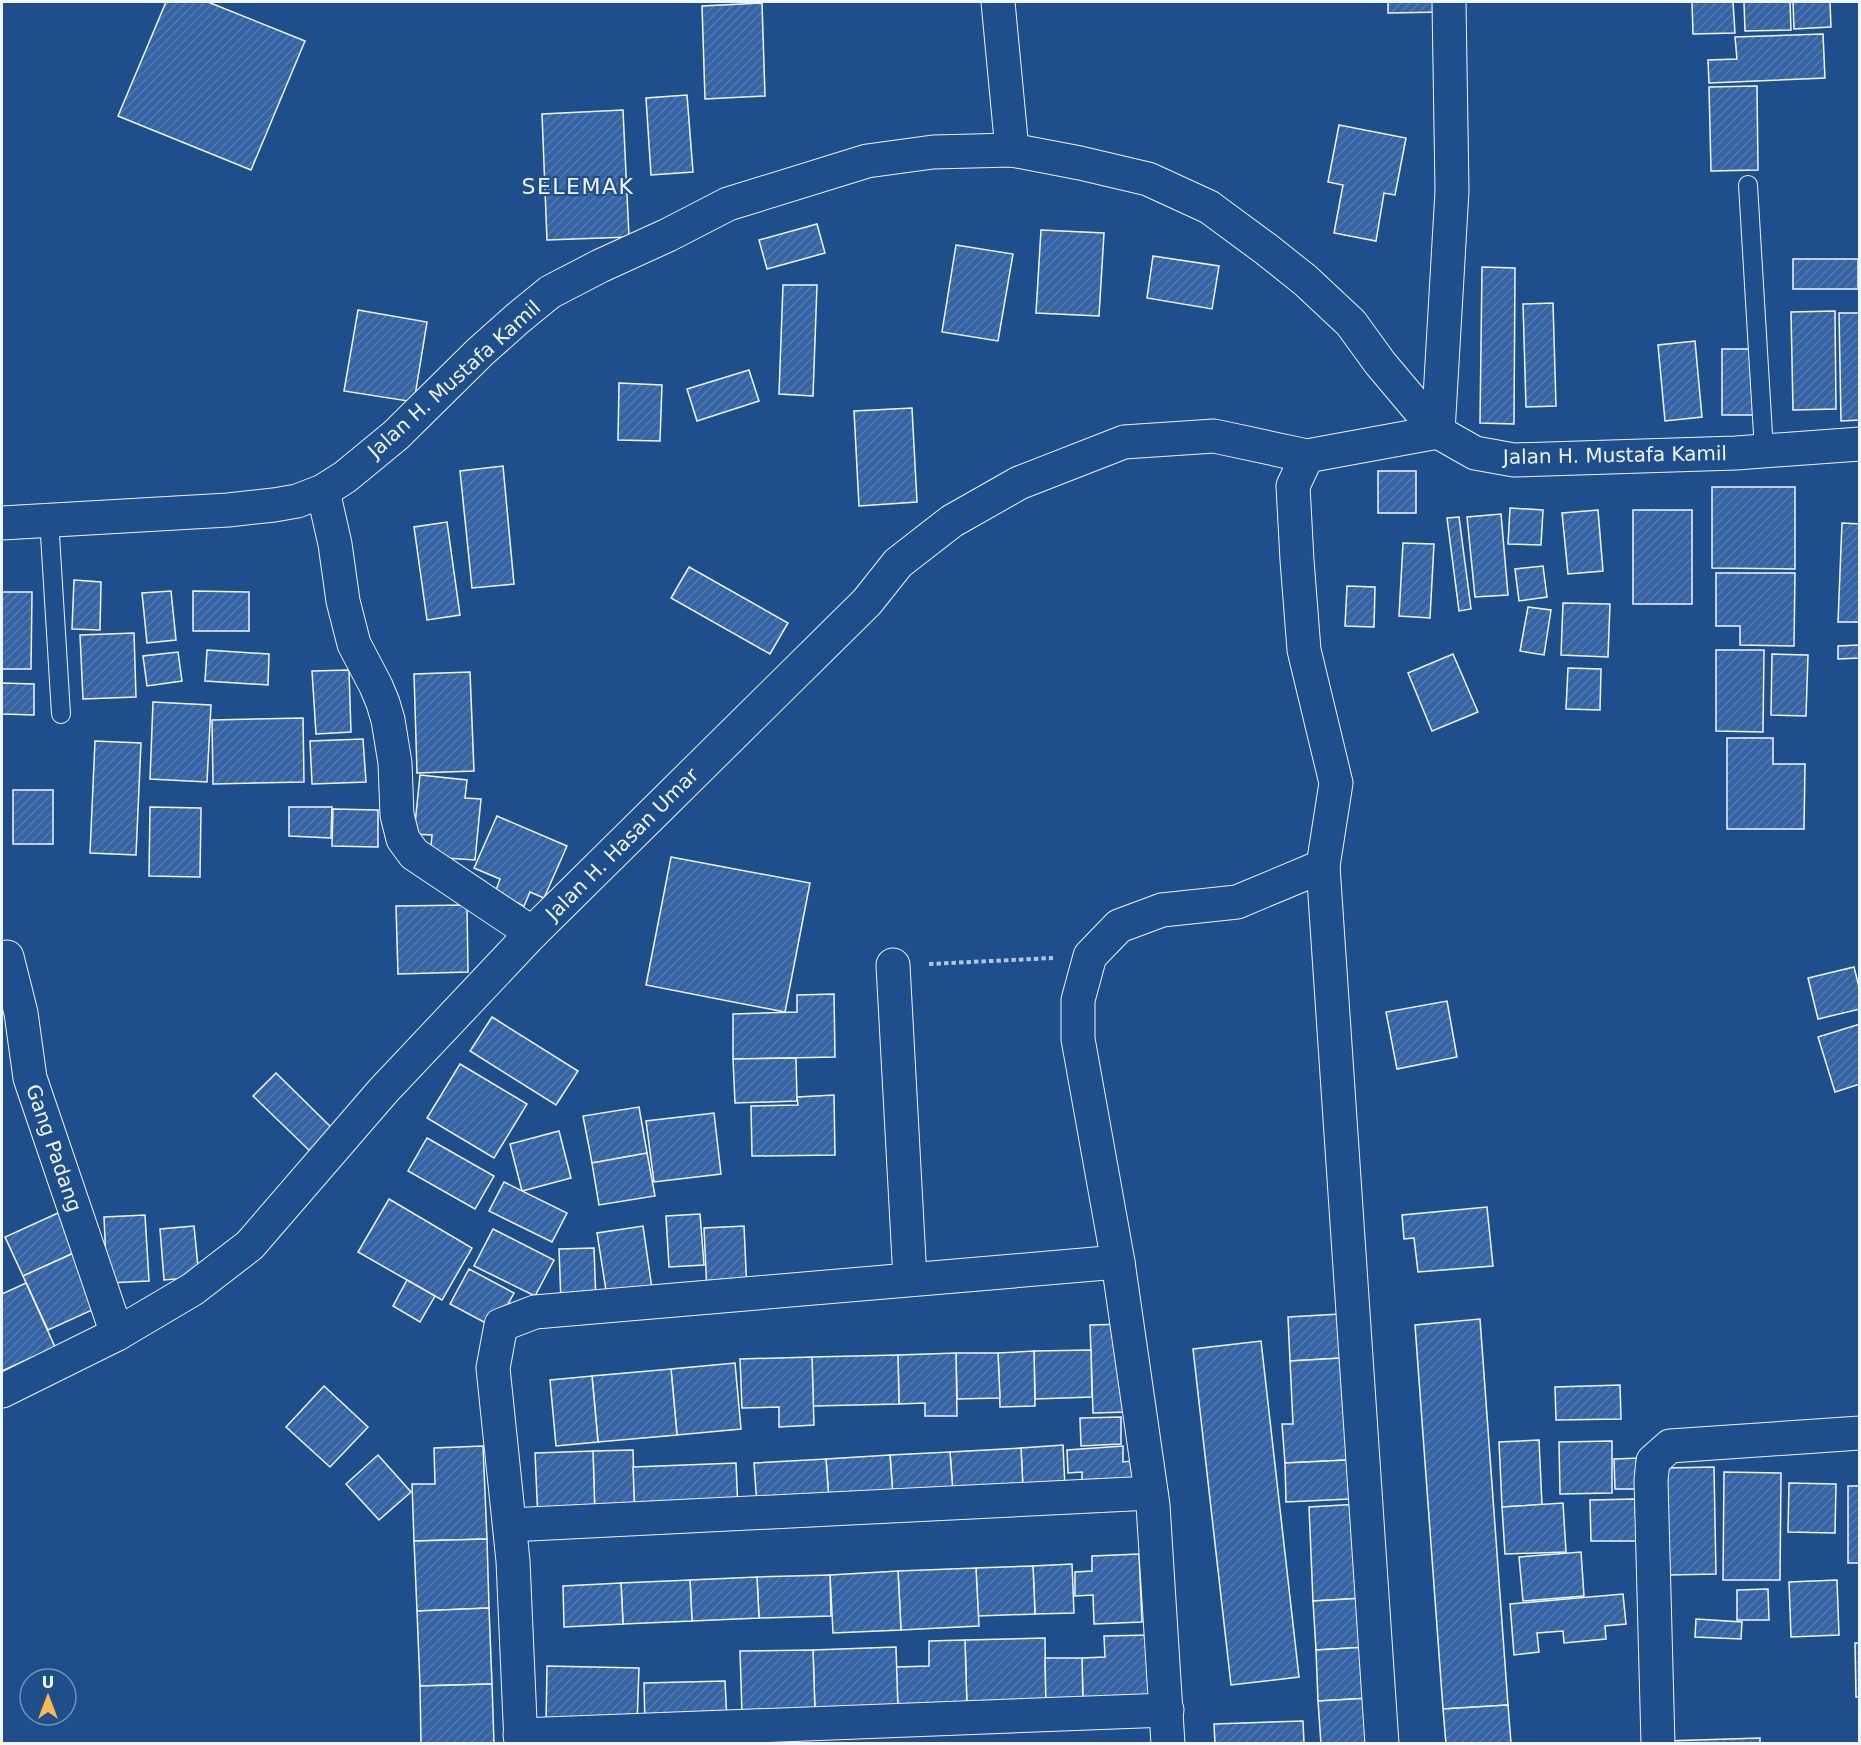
<svg xmlns="http://www.w3.org/2000/svg" width="1861" height="1745" viewBox="0 0 1861 1745" font-family="'DejaVu Sans',sans-serif">
<style>
.building{fill:url(#building-hatch);stroke:#f2f6ff;stroke-width:1.5}
.lines{fill:none;stroke-linecap:round;stroke-linejoin:round}
.service-casing{stroke:#f2f6ff;stroke-width:20}
.minor-casing{stroke:#f2f6ff;stroke-width:35}
.tertiary-casing{stroke:#f2f6ff;stroke-width:35}
.path{stroke:#b3c4dc;stroke-width:4;stroke-dasharray:4.5 3;stroke-linecap:butt}
.service{stroke:#1f4e8c;stroke-width:18}
.minor{stroke:#1f4e8c;stroke-width:33}
.tertiary{stroke:#1f4e8c;stroke-width:33}
.labels{text-anchor:middle;stroke-width:4.5;stroke-linejoin:round;paint-order:stroke}
.street-label{font-size:20px;fill:#f2f6ff;stroke:#1f4e8c}
.quarter-label{font-size:22px;letter-spacing:1.5px;fill:#f2f6ff;stroke:#1f4e8c}
</style>
<defs>
<pattern id="building-hatch" width="6" height="6" patternUnits="userSpaceOnUse" patternTransform="scale(1.5)"><rect width="6" height="6" fill="#3563a3"/><path d="M-1 1l2-2M0 6l6-6M5 7l2-2" fill="none" stroke="#537ab1"/></pattern>
</defs>
<rect width="100%" height="100%" fill="#1f4e8c"/>
<!-- building -->
<g class="building">
<path d="M 166,2 L 208,2 L 305,41 L 251,170 L 118,116 Z"/>
<path d="M 1388,2 L 1444,2 L 1445,12 L 1388,13 Z"/>
<path d="M 1692,2 L 1733,2 L 1735,33 L 1693,34 Z"/>
<path d="M 1744,2 L 1790,2 L 1791,30 L 1745,31 Z"/>
<path d="M 1793,2 L 1830,2 L 1831,27 L 1794,29 Z"/>
<path d="M 762,3 L 765,96 L 705,99 L 702,6 Z"/>
<path d="M 1823,34 L 1825,78 L 1709,83 L 1708,60 L 1737,59 L 1735,37 Z"/>
<path d="M 1757,86 L 1758,170 L 1711,171 L 1709,87 Z"/>
<path d="M 687,95 L 693,172 L 651,175 L 646,98 Z"/>
<path d="M 623,110 L 629,237 L 547,240 L 542,114 Z"/>
<path d="M 1339,125 L 1406,138 L 1395,195 L 1384,193 L 1376,241 L 1334,233 L 1343,185 L 1328,182 Z"/>
<path d="M 817,224 L 825,253 L 767,269 L 759,240 Z"/>
<path d="M 1041,230 L 1104,233 L 1099,316 L 1036,313 Z"/>
<path d="M 956,245 L 1013,254 L 998,341 L 942,332 Z"/>
<path d="M 1153,256 L 1219,266 L 1212,309 L 1147,298 Z"/>
<rect x="1793" y="259" width="65" height="30"/>
<path d="M 1482,267 L 1515,268 L 1514,424 L 1480,423 Z"/>
<path d="M 783,285 L 817,285 L 813,396 L 779,394 Z"/>
<path d="M 1553,303 L 1556,406 L 1526,407 L 1523,304 Z"/>
<path d="M 358,310 L 427,322 L 414,402 L 344,391 Z"/>
<path d="M 1835,311 L 1836,409 L 1793,410 L 1791,312 Z"/>
<path d="M 1839,313 L 1860,313 L 1860,420 L 1841,421 Z"/>
<path d="M 1695,341 L 1702,417 L 1665,421 L 1658,345 Z"/>
<rect x="1722" y="349" width="33" height="66"/>
<path d="M 749,370 L 759,401 L 697,421 L 687,389 Z"/>
<path d="M 619,383 L 662,385 L 660,441 L 618,440 Z"/>
<path d="M 912,408 L 917,502 L 859,506 L 854,411 Z"/>
<path d="M 503,466 L 514,584 L 472,588 L 460,471 Z"/>
<rect x="1378" y="471" width="38" height="42"/>
<path d="M 1712,487 L 1795,487 L 1795,569 L 1712,568 Z"/>
<path d="M 1510,508 L 1543,510 L 1541,545 L 1508,544 Z"/>
<path d="M 1598,510 L 1603,571 L 1568,574 L 1562,513 Z"/>
<rect x="1633" y="510" width="59" height="94"/>
<path d="M 1501,514 L 1508,595 L 1475,597 L 1467,517 Z"/>
<path d="M 1459,517 L 1471,609 L 1459,611 L 1447,518 Z"/>
<path d="M 447,522 L 460,615 L 427,620 L 414,527 Z"/>
<path d="M 1842,523 L 1860,524 L 1860,622 L 1838,622 Z"/>
<path d="M 1403,543 L 1434,544 L 1430,618 L 1399,616 Z"/>
<path d="M 1543,566 L 1547,597 L 1519,601 L 1515,569 Z"/>
<path d="M 689,567 L 788,623 L 770,654 L 671,598 Z"/>
<path d="M 1716,573 L 1795,573 L 1794,646 L 1740,645 L 1740,626 L 1716,626 Z"/>
<path d="M 74,580 L 101,582 L 100,630 L 72,629 Z"/>
<path d="M 1347,586 L 1375,587 L 1374,627 L 1345,626 Z"/>
<path d="M 171,591 L 176,640 L 147,643 L 142,593 Z"/>
<path d="M 193,591 L 249,592 L 249,631 L 193,631 Z"/>
<path d="M 2,592 L 32,592 L 31,669 L 2,669 Z"/>
<path d="M 1563,603 L 1610,604 L 1608,657 L 1561,655 Z"/>
<path d="M 1528,607 L 1551,610 L 1544,655 L 1520,651 Z"/>
<path d="M 134,633 L 136,697 L 83,699 L 80,635 Z"/>
<path d="M 1860,645 L 1860,658 L 1838,659 L 1838,646 Z"/>
<path d="M 207,650 L 269,654 L 268,685 L 205,681 Z"/>
<path d="M 1716,650 L 1764,650 L 1763,732 L 1716,731 Z"/>
<path d="M 178,652 L 182,681 L 147,686 L 143,656 Z"/>
<path d="M 1453,654 L 1478,712 L 1432,731 L 1408,673 Z"/>
<path d="M 1772,654 L 1808,655 L 1806,716 L 1771,715 Z"/>
<path d="M 1568,668 L 1601,669 L 1600,710 L 1566,709 Z"/>
<path d="M 349,670 L 351,732 L 316,734 L 312,671 Z"/>
<path d="M 470,672 L 474,771 L 417,773 L 414,674 Z"/>
<path d="M 2,683 L 34,684 L 34,715 L 2,714 Z"/>
<path d="M 153,702 L 211,705 L 207,782 L 150,779 Z"/>
<path d="M 303,718 L 304,782 L 213,784 L 212,720 Z"/>
<path d="M 1727,738 L 1773,738 L 1773,764 L 1805,764 L 1804,829 L 1727,829 Z"/>
<path d="M 363,739 L 366,782 L 312,784 L 310,741 Z"/>
<path d="M 95,741 L 141,743 L 136,855 L 90,853 Z"/>
<path d="M 420,775 L 467,780 L 465,798 L 481,799 L 475,860 L 430,857 L 432,835 L 414,834 Z"/>
<rect x="13" y="790" width="40" height="54"/>
<path d="M 150,807 L 201,808 L 200,877 L 149,876 Z"/>
<path d="M 289,807 L 332,807 L 331,838 L 289,836 Z"/>
<path d="M 333,809 L 378,810 L 378,847 L 332,846 Z"/>
<path d="M 497,816 L 567,846 L 544,898 L 530,892 L 524,906 L 495,893 L 500,879 L 474,868 Z"/>
<path d="M 671,857 L 810,883 L 785,1012 L 646,985 Z"/>
<path d="M 467,905 L 468,972 L 398,974 L 396,906 Z"/>
<path d="M 1854,967 L 1860,991 L 1860,1009 L 1818,1019 L 1808,978 Z"/>
<path d="M 834,994 L 835,1057 L 733,1059 L 733,1014 L 797,1012 L 797,995 Z"/>
<path d="M 1447,1001 L 1457,1057 L 1397,1069 L 1386,1012 Z"/>
<path d="M 492,1017 L 578,1071 L 556,1105 L 470,1051 Z"/>
<path d="M 1860,1024 L 1860,1084 L 1835,1092 L 1818,1037 Z"/>
<path d="M 796,1058 L 797,1101 L 735,1103 L 733,1059 Z"/>
<path d="M 460,1064 L 527,1104 L 494,1158 L 427,1118 Z"/>
<path d="M 276,1073 L 335,1131 L 313,1154 L 253,1096 Z"/>
<path d="M 834,1095 L 835,1155 L 752,1156 L 751,1106 L 798,1105 L 797,1097 Z"/>
<path d="M 639,1107 L 647,1153 L 592,1163 L 583,1116 Z"/>
<path d="M 714,1113 L 721,1174 L 654,1182 L 646,1121 Z"/>
<path d="M 559,1131 L 571,1178 L 522,1191 L 510,1144 Z"/>
<path d="M 427,1138 L 494,1176 L 475,1209 L 408,1171 Z"/>
<path d="M 647,1153 L 655,1196 L 599,1205 L 592,1163 Z"/>
<path d="M 504,1182 L 567,1213 L 552,1242 L 489,1211 Z"/>
<path d="M 389,1199 L 472,1248 L 442,1300 L 358,1252 Z"/>
<path d="M 1487,1207 L 1493,1266 L 1418,1272 L 1414,1238 L 1404,1239 L 1402,1215 Z"/>
<path d="M 58,1213 L 76,1252 L 23,1276 L 5,1237 Z"/>
<path d="M 700,1214 L 704,1265 L 669,1267 L 666,1216 Z"/>
<path d="M 145,1215 L 149,1281 L 107,1283 L 104,1217 Z"/>
<path d="M 194,1226 L 199,1277 L 164,1280 L 160,1229 Z"/>
<path d="M 643,1226 L 653,1296 L 608,1303 L 597,1233 Z"/>
<path d="M 744,1226 L 747,1291 L 707,1292 L 704,1228 Z"/>
<path d="M 493,1229 L 554,1260 L 535,1296 L 474,1266 Z"/>
<path d="M 594,1248 L 596,1301 L 561,1302 L 559,1249 Z"/>
<path d="M 76,1252 L 101,1306 L 48,1330 L 23,1276 Z"/>
<path d="M 469,1269 L 514,1293 L 495,1328 L 450,1304 Z"/>
<path d="M 407,1280 L 435,1296 L 420,1322 L 393,1306 Z"/>
<path d="M 26,1283 L 55,1347 L 2,1371 L 2,1294 Z"/>
<path d="M 1340,1314 L 1342,1358 L 1290,1361 L 1288,1317 Z"/>
<path d="M 1480,1319 L 1508,1705 L 1443,1709 L 1415,1325 Z"/>
<path d="M 1126,1324 L 1129,1412 L 1093,1413 L 1090,1325 Z"/>
<path d="M 1261,1341 L 1299,1677 L 1231,1685 L 1193,1349 Z"/>
<path d="M 1091,1350 L 1092,1397 L 1035,1399 L 1034,1351 Z"/>
<path d="M 1034,1351 L 1035,1406 L 1000,1407 L 998,1353 Z"/>
<path d="M 956,1353 L 998,1353 L 1000,1398 L 957,1399 Z"/>
<path d="M 956,1353 L 957,1416 L 925,1416 L 925,1403 L 899,1404 L 898,1355 Z"/>
<path d="M 898,1355 L 899,1404 L 813,1406 L 812,1357 Z"/>
<path d="M 812,1357 L 814,1425 L 779,1427 L 779,1407 L 742,1408 L 740,1359 Z"/>
<path d="M 1342,1358 L 1347,1460 L 1285,1463 L 1282,1424 L 1293,1424 L 1290,1361 Z"/>
<path d="M 735,1363 L 741,1429 L 677,1435 L 671,1369 Z"/>
<path d="M 671,1369 L 677,1435 L 598,1442 L 592,1376 Z"/>
<path d="M 592,1376 L 598,1442 L 556,1446 L 550,1380 Z"/>
<path d="M 1620,1385 L 1621,1419 L 1556,1420 L 1555,1387 Z"/>
<path d="M 324,1386 L 368,1427 L 330,1467 L 286,1427 Z"/>
<path d="M 1121,1417 L 1121,1444 L 1081,1446 L 1080,1418 Z"/>
<path d="M 1539,1440 L 1542,1505 L 1502,1507 L 1499,1442 Z"/>
<path d="M 1612,1441 L 1612,1493 L 1560,1494 L 1559,1442 Z"/>
<path d="M 1063,1445 L 1065,1487 L 1023,1489 L 1021,1448 Z"/>
<path d="M 483,1446 L 487,1539 L 414,1541 L 412,1484 L 435,1484 L 434,1448 Z"/>
<path d="M 1123,1446 L 1123,1462 L 1132,1461 L 1133,1478 L 1082,1480 L 1082,1472 L 1068,1473 L 1067,1450 Z"/>
<path d="M 1021,1448 L 1023,1489 L 953,1493 L 950,1452 Z"/>
<path d="M 633,1450 L 635,1515 L 595,1517 L 593,1451 Z"/>
<path d="M 593,1451 L 595,1517 L 538,1520 L 535,1453 Z"/>
<path d="M 950,1452 L 953,1493 L 893,1497 L 890,1455 Z"/>
<path d="M 378,1455 L 411,1492 L 379,1520 L 346,1484 Z"/>
<path d="M 890,1455 L 893,1497 L 829,1501 L 826,1459 Z"/>
<path d="M 1641,1458 L 1642,1489 L 1615,1489 L 1614,1459 Z"/>
<path d="M 826,1459 L 829,1501 L 757,1505 L 754,1463 Z"/>
<path d="M 1347,1460 L 1349,1499 L 1286,1502 L 1285,1463 Z"/>
<path d="M 736,1463 L 738,1510 L 635,1515 L 633,1467 Z"/>
<path d="M 1714,1467 L 1716,1574 L 1669,1575 L 1666,1468 Z"/>
<path d="M 1724,1472 L 1781,1473 L 1780,1580 L 1723,1580 Z"/>
<path d="M 1789,1483 L 1836,1484 L 1835,1533 L 1788,1532 Z"/>
<rect x="1848" y="1486" width="12" height="77"/>
<path d="M 1635,1499 L 1635,1513 L 1642,1513 L 1643,1541 L 1591,1541 L 1590,1500 Z"/>
<path d="M 1563,1503 L 1566,1552 L 1505,1554 L 1502,1507 Z"/>
<path d="M 1360,1504 L 1364,1598 L 1313,1601 L 1309,1507 Z"/>
<path d="M 487,1539 L 489,1608 L 417,1611 L 414,1541 Z"/>
<path d="M 1581,1552 L 1584,1596 L 1523,1601 L 1519,1557 Z"/>
<path d="M 1139,1554 L 1142,1622 L 1094,1624 L 1093,1595 L 1075,1596 L 1075,1572 L 1092,1571 L 1092,1556 Z"/>
<path d="M 1072,1564 L 1074,1613 L 1035,1614 L 1033,1566 Z"/>
<path d="M 1033,1566 L 1035,1614 L 978,1616 L 976,1568 Z"/>
<path d="M 976,1568 L 979,1626 L 901,1630 L 898,1571 Z"/>
<path d="M 898,1571 L 901,1630 L 833,1633 L 830,1575 Z"/>
<path d="M 830,1575 L 831,1616 L 759,1618 L 757,1577 Z"/>
<path d="M 757,1577 L 759,1618 L 692,1621 L 690,1580 Z"/>
<path d="M 690,1580 L 692,1621 L 623,1624 L 621,1583 Z"/>
<path d="M 1837,1580 L 1839,1635 L 1791,1637 L 1789,1582 Z"/>
<path d="M 621,1583 L 623,1624 L 564,1627 L 563,1586 Z"/>
<path d="M 1768,1589 L 1769,1620 L 1737,1620 L 1737,1590 Z"/>
<path d="M 1623,1594 L 1626,1624 L 1605,1626 L 1606,1639 L 1564,1643 L 1563,1631 L 1537,1633 L 1539,1652 L 1514,1655 L 1510,1604 Z"/>
<path d="M 1364,1598 L 1367,1647 L 1316,1650 L 1313,1601 Z"/>
<path d="M 489,1608 L 492,1684 L 420,1686 L 417,1611 Z"/>
<path d="M 1696,1619 L 1742,1622 L 1741,1639 L 1695,1637 Z"/>
<path d="M 1150,1635 L 1151,1704 L 1083,1705 L 1082,1658 L 1105,1657 L 1104,1636 Z"/>
<path d="M 1045,1638 L 1046,1706 L 967,1708 L 965,1640 Z"/>
<path d="M 965,1640 L 967,1708 L 898,1710 L 896,1667 L 929,1666 L 929,1641 Z"/>
<path d="M 1855,1643 L 1860,1643 L 1860,1697 L 1856,1697 Z"/>
<path d="M 896,1647 L 898,1710 L 815,1712 L 813,1650 Z"/>
<path d="M 1367,1647 L 1370,1698 L 1318,1701 L 1316,1650 Z"/>
<path d="M 813,1650 L 815,1712 L 742,1714 L 740,1651 Z"/>
<path d="M 1045,1658 L 1082,1658 L 1083,1705 L 1046,1706 Z"/>
<path d="M 547,1666 L 639,1668 L 637,1726 L 546,1724 Z"/>
<path d="M 725,1681 L 727,1722 L 645,1724 L 644,1683 Z"/>
<path d="M 492,1684 L 494,1744 L 421,1744 L 420,1686 Z"/>
<path d="M 1370,1698 L 1372,1744 L 1321,1744 L 1318,1701 Z"/>
<path d="M 1508,1705 L 1511,1743 L 1446,1744 L 1443,1709 Z"/>
<path d="M 1303,1721 L 1304,1744 L 1215,1744 L 1214,1724 Z"/>
<path d="M 1760,1738 L 1760,1744 L 1665,1744 L 1665,1741 Z"/>
</g>
<g class="lines">
<!-- service casing -->
<g class="service-casing">
<g id="service">
<path d="M 1748,185 L 1764,451"/>
<path d="M 49,519 L 61,714"/>
</g>
</g>
<!-- minor casing -->
<g class="minor-casing">
<g id="minor">
<path d="M 998,2 L 1012,150"/>
<path d="M 323,491 L 335,544 L 343,601 L 354,644 L 376,686 L 383,703 L 388,720 L 395,763 L 397,815 L 403,839 L 414,854 L 532,933"/>
<path d="M 1323,866 L 1382,1744"/>
<path d="M 7,957 L 21,1013 L 30,1078 L 117,1334"/>
<path d="M 893,965 L 910,1279"/>
<path d="M 2,1391 L 117,1334 L 193,1289 L 250,1245 L 383,1091 L 532,933 L 867,602 L 898,563 L 952,521 L 1019,483 L 1124,442 L 1214,436 L 1307,456"/>
<path d="M 510,1525 L 1151,1493"/>
<path d="M 520,1735 L 1167,1710"/>
<path d="M 521,1744 L 513,1561 L 493,1368 L 501,1325 L 535,1312 L 1118,1262"/>
<path d="M 1168,1744 L 1153,1505 L 1118,1262 L 1078,1039 L 1078,1000 L 1090,956 L 1119,926 L 1162,910 L 1237,902 L 1323,866 L 1336,783 L 1304,650 L 1297,560 L 1293,486 L 1307,456 L 1438,432 L 1452,191 L 1449,2"/>
<path d="M 1658,1744 L 1651,1480 L 1653,1461 L 1670,1446 L 1860,1433"/>
</g>
</g>
<!-- tertiary casing -->
<g class="tertiary-casing">
<path id="tertiary" d="M 2,523 L 228,510 L 274,505 L 297,501 L 323,491 L 345,477 L 396,435 L 480,352 L 517,319 L 550,292 L 600,266 L 668,235 L 728,204 L 867,161 L 933,152 L 1012,150 L 1080,163 L 1148,179 L 1209,207 L 1266,249 L 1305,280 L 1351,323 L 1380,363 L 1438,432 L 1475,453 L 1514,460 L 1736,453 L 1860,444"/>
</g>
<!-- path -->
<path class="path" d="M 929,964 L 1053,958"/>
<!-- service -->
<use href="#service" class="service"/>
<!-- minor -->
<use href="#minor" class="minor"/>
<!-- tertiary -->
<use href="#tertiary" class="tertiary"/>
</g>
<g class="labels">
<!-- street labels -->
<g class="street-label">
<text transform="translate(454 379) rotate(-42)" y="7">Jalan H. Mustafa Kamil</text>
<text transform="translate(1615 455) rotate(-1)" y="7">Jalan H. Mustafa Kamil</text>
<text transform="translate(622 844) rotate(-45)" y="7">Jalan H. Hasan Umar</text>
<text transform="translate(54 1148) rotate(71)" y="7">Gang Padang</text>
</g>
<!-- quarter labels -->
<g class="quarter-label">
<text x="578" y="194">SELEMAK</text>
</g>
</g>
<!-- border -->
<rect width="1861" height="1745" fill="none" stroke="#f2f6ff" stroke-width="6"/>
<!-- north arrow -->
<g transform="translate(48 1697)"><circle r="28" fill="#1f4e8c" stroke="#7391ba" stroke-width="1.5"/>
<path d="M0-4.5L10 22L0 15L-10 22Z" fill="#ffb74d"/>
<text y="-9" font-size="16" font-weight="bold" text-anchor="middle" fill="#f2f6ff">U</text>
</g>
</svg>
